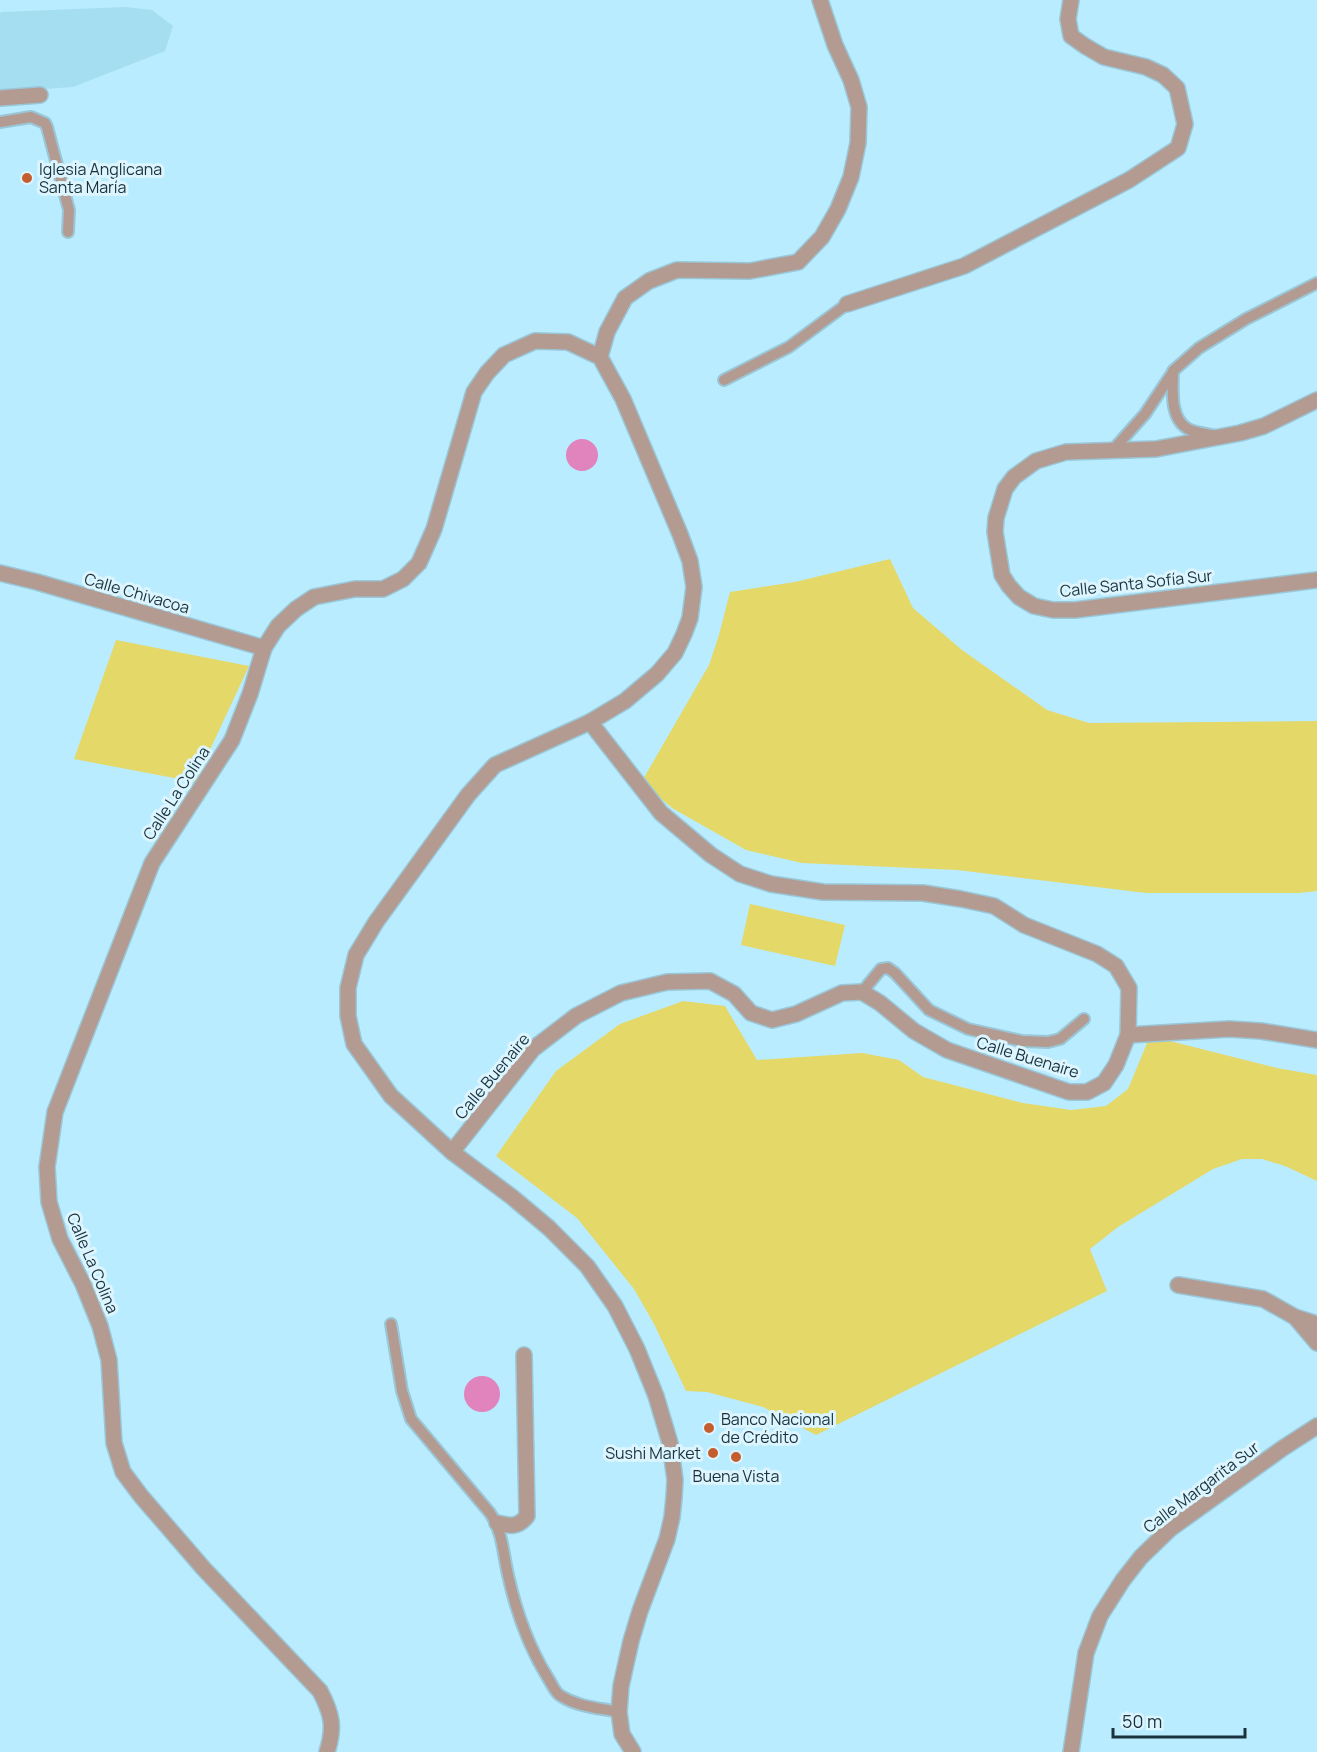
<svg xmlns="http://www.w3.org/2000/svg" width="1317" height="1752" viewBox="0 0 1317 1752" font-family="Manrope,sans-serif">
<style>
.built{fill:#a5ddf1}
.green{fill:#e4d868}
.water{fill:#e183bd}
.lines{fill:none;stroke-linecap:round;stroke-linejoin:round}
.service-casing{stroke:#9ac7d8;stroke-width:14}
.minor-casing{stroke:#9ac7d8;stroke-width:18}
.service{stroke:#b39b91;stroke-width:10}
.minor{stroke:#b39b91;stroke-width:15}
.poi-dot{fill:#c55e2f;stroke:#dcf5fe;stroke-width:2}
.labels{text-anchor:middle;stroke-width:6;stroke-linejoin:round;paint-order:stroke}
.poi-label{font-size:16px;fill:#19323c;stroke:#dcf5fe;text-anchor:start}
.street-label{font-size:16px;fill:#19323c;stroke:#dcf5fe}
</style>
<rect width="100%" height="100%" fill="#baecff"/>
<!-- built -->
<path class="built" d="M 126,7 L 152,10 L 173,26 L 165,51 L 73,87 L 0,92 L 0,13 L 2,12 Z"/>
<!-- green -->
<g class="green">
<path d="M 890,559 L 913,608 L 962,650 L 1047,710 L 1089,723 L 1317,721 L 1317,891 L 1299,893 L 1146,893 L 957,870 L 802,863 L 746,850 L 672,808 L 652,791 L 642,781 L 709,665 L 719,635 L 730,592 L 795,582 Z"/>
<path d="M 116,640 L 249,666 L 195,782 L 74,759 Z"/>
<path d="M 750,904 L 845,925 L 835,966 L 741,945 Z"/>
<path d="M 683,1001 L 725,1006 L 757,1060 L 862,1053 L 899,1060 L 923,1077 L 1023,1103 L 1071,1110 L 1106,1106 L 1128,1089 L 1150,1036 L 1277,1068 L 1317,1075 L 1317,1181 L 1285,1166 L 1262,1159 L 1242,1159 L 1213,1169 L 1118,1227 L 1090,1249 L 1107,1291 L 816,1435 L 763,1407 L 707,1392 L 686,1391 L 654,1324 L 634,1289 L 577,1218 L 496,1156 L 556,1071 L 620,1024 Z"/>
</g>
<!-- water -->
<g class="water">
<circle cx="582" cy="455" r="16"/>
<circle cx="482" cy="1394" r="18"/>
</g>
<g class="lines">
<!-- service casing -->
<g class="service-casing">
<g id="service">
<path d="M 0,122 L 31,117 L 45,123 L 47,127 L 69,210 L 68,232"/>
<path d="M 724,380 L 789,347 L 847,304"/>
<path d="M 1217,436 C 1208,434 1196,433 1188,429 C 1169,418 1173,389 1173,371 L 1199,348 L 1246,319 L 1317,283"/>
<path d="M 1113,450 L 1145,414 L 1173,372"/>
<path d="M 862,992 L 881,969 L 888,968 L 895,973 L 929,1010 L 968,1029 L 1022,1041 L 1048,1042 L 1060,1039 L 1084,1019"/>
<path d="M 391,1324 L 402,1391 L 411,1419 L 490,1513 C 503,1532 503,1554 508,1575 C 516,1611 528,1646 548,1678 C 552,1684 555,1693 561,1696 C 578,1707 600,1708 619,1712"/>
</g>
</g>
<!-- minor casing -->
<g class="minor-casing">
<g id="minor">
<path d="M 0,98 L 40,95"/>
<path d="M 847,304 L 964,266 L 1129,180 L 1178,148 L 1185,124 L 1177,88 L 1163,75 L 1146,67 L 1104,57 L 1085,46 L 1071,36 L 1068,19 L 1071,0"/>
<path d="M 600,357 L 607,332 L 625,298 L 649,281 L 677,270 L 750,271 L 798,262 L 822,237 L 838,209 L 851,177 L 858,143 L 859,107 L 851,80 L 835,45 L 820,0"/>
<path d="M 1317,400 L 1264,426 L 1240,433 L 1156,449 L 1066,452 L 1036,461 L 1014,477 L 1005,489 L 996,518 L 995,532 L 1002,575 L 1009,586 L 1019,597 L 1034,606 L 1053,610 L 1075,610 L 1317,580"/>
<path d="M 0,573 L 37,582 L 264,648"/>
<path d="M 1128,1035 L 1229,1029 L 1261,1031 L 1317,1040"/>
<path d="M 452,1152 L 533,1049 L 576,1016 L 621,993 L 667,982 L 710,981 L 734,994 L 751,1013 L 772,1020 L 796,1014 L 842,993 L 862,992 L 880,1003 L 914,1031 L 947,1050 L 1069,1092 L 1087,1092 L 1104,1083 L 1116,1065 L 1128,1035 L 1129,988 L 1116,966 L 1097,954 L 1024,925 L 994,906 L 961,899 L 923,893 L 823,892 L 771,884 L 740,874 L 711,855 L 661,813 L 590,722"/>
<path d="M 1178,1285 L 1263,1299 L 1295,1317 L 1317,1324"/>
<path d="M 1295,1317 L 1317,1343"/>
<path d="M 497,1523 C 510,1526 518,1528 527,1516 L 524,1355"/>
<path d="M 327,1752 C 335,1727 332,1714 320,1691 L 204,1569 L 141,1496 L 123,1472 L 114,1443 L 109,1360 L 100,1326 L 83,1284 L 60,1239 L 49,1202 L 47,1167 L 55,1112 L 152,863 L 232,740 L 250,694 L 264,648 L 278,626 L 296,609 L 314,597 L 355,589 L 383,589 L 403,579 L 419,563 L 434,529 L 474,392 L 487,373 L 504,355 L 535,341 L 568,342 L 600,357 L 623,399 L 680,534 L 690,561 L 694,587 L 690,618 L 684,634 L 675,653 L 657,674 L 625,701 L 590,722 L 495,765 L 468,795 L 376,922 L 356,955 L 348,988 L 348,1016 L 354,1044 L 391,1096 L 452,1152 L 512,1197 L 549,1228 L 587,1266 L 615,1306 L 637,1349 L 656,1396 L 670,1443 L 675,1480 L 674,1497 L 672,1517 L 667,1539 L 640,1611 L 631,1641 L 621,1686 L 619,1712 L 622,1734 L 633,1752"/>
<path d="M 1071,1752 L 1086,1653 L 1100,1616 L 1123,1580 L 1141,1557 L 1170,1529 L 1283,1448 L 1317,1426"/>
</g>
</g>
<!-- service -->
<use href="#service" class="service"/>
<!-- minor -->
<use href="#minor" class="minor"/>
</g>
<!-- markers -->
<g class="poi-dot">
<circle cx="27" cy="178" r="6"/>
<circle cx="709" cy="1428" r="6"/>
<circle cx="713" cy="1453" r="6"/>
<circle cx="736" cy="1457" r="6"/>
</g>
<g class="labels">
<!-- poi labels -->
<g class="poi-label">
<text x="39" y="175">Iglesia Anglicana<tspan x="39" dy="18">Santa María</tspan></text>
<text x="721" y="1425">Banco Nacional<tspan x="721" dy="18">de Crédito</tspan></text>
<text x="701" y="1459" text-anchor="end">Sushi Market</text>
<text x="736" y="1482" text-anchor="middle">Buena Vista</text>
</g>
<!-- street labels -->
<g class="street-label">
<text transform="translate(1136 583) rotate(-6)" y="6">Calle Santa Sofía Sur</text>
<text transform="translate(137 593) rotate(16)" y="6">Calle Chivacoa</text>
<text transform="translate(176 793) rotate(-57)" y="6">Calle La Colina</text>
<text transform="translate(1028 1057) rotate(17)" y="6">Calle Buenaire</text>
<text transform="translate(492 1076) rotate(-50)" y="6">Calle Buenaire</text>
<text transform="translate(93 1263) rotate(67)" y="6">Calle La Colina</text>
<text transform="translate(1201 1487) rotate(-37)" y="6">Calle Margarita Sur</text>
</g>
</g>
<!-- scale -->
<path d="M1113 1728v9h132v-9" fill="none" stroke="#19323c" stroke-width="3"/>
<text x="1122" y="1728" font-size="18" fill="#19323c" stroke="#dcf5fe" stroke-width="4.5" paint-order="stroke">50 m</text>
</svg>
